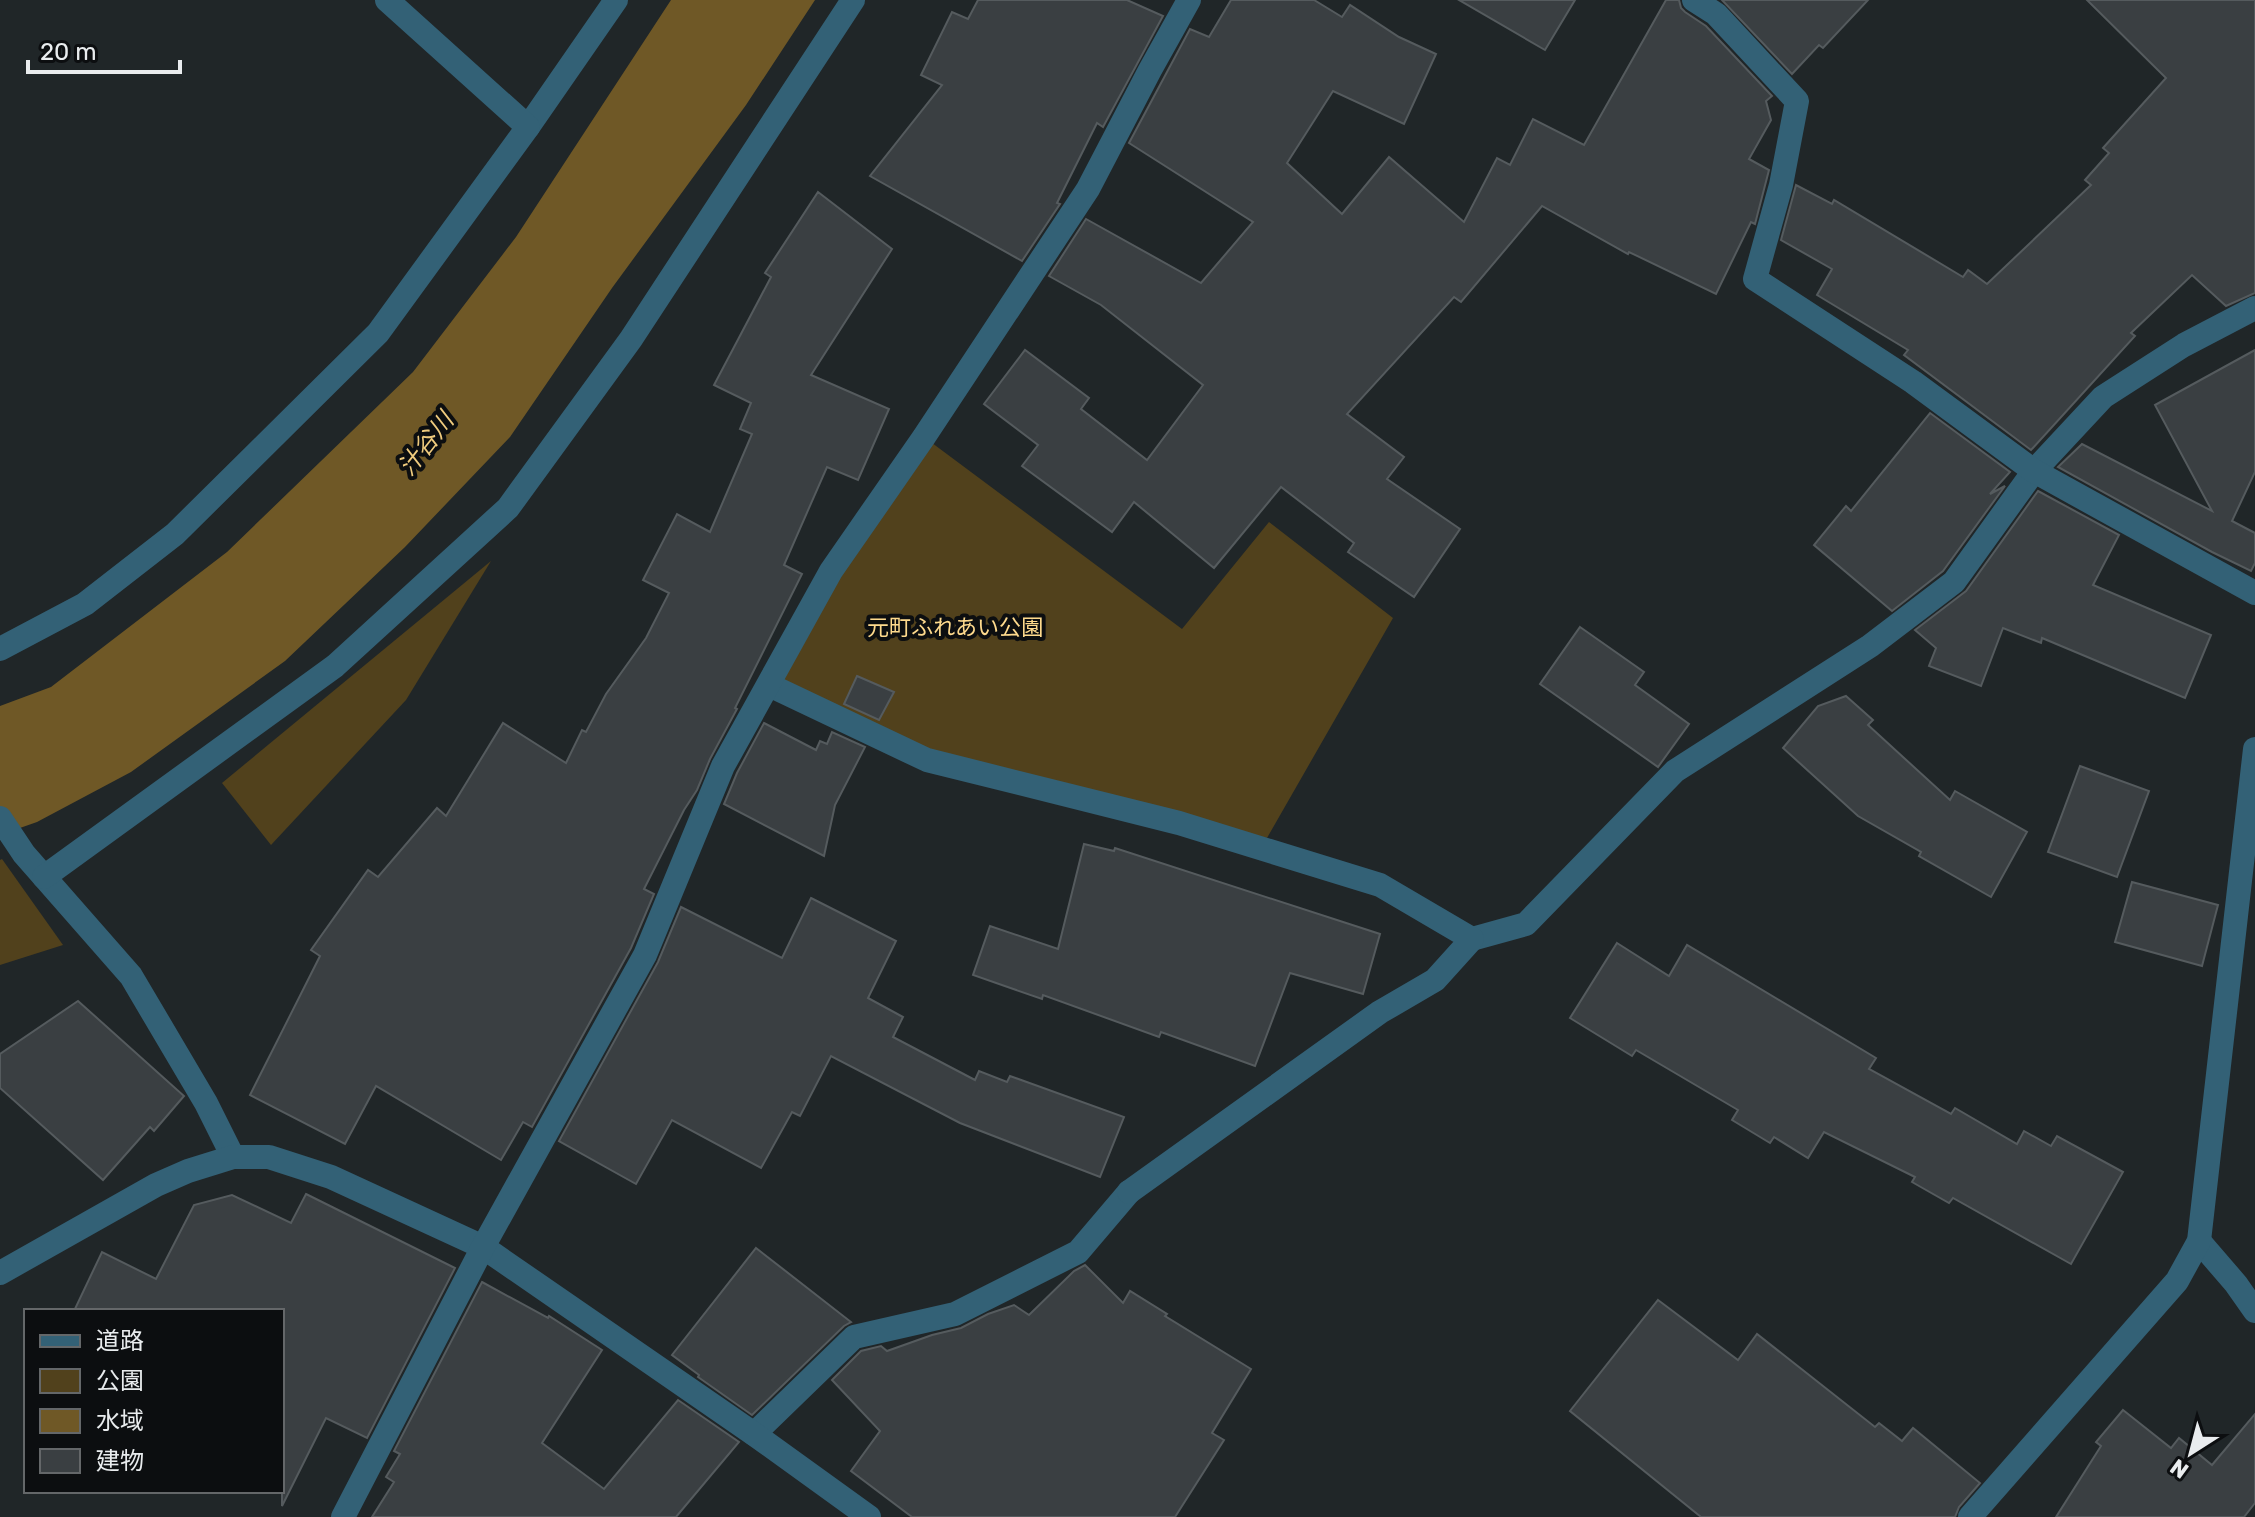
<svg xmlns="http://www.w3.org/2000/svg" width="2255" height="1517" viewBox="0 0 2255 1517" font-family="Rubik,'Noto Sans JP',sans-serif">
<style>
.green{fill:#51411c}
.water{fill:#6f5826}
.building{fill:#3a3f42;stroke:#555b5e;stroke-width:2}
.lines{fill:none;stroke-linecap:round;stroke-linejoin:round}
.lane{stroke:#336176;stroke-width:24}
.street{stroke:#336176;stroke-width:24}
.labels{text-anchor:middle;stroke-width:8;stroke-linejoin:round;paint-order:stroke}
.park-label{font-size:22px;fill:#feda8d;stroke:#0c0e10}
.water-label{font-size:24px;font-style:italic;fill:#efcb7e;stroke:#0c0e10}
</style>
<rect width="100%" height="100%" fill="#202628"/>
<!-- green -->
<g class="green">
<path d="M 924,437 L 1182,629 L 1269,522 L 1393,618 L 1267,838 L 927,760 L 769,685 Z"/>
<path d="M 491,561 L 406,700 L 271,845 L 222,783 Z"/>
<path d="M 2,859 L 63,945 L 0,965 L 0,860 Z"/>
</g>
<!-- water -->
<path class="water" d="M 671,0 L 815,0 L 746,105 L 612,288 L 510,437 L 405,547 L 285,661 L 131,772 L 37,822 L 0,835 L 0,706 L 51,687 L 227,552 L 413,372 L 516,237 Z"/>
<!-- building -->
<g class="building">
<path d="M 978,0 L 1127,0 L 1163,16 L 1103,127 L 1097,123 L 1057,203 L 1060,204 L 1022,261 L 870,176 L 942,85 L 921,75 L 952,12 L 968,19 Z"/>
<path d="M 1231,0 L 1314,0 L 1342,17 L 1350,5 L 1399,37 L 1436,54 L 1404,124 L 1333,91 L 1287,163 L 1342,214 L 1389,157 L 1464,222 L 1497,158 L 1510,165 L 1533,119 L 1584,145 L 1666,0 L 1679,0 L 1681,8 L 1685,12 L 1706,26 L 1772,96 L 1766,101 L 1771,120 L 1749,159 L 1769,170 L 1755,224 L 1751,222 L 1716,294 L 1629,252 L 1628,254 L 1542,206 L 1461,302 L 1454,297 L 1347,414 L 1404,457 L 1387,479 L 1460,529 L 1414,597 L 1348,552 L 1354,543 L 1281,487 L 1214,568 L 1134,502 L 1112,532 L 1022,466 L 1038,445 L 984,404 L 1025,350 L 1089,398 L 1081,409 L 1147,460 L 1203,385 L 1101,305 L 1049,276 L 1086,219 L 1201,283 L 1253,222 L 1129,143 L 1190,29 L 1209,37 Z"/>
<path d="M 1459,0 L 1575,0 L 1545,50 Z"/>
<path d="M 1722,0 L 1868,0 L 1823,48 L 1819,45 L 1792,74 Z"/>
<path d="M 2087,0 L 2255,0 L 2255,293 L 2226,306 L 2192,275 L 2131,333 L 2135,336 L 2031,450 L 1904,355 L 1908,350 L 1817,295 L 1832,269 L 1781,240 L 1796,185 L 1832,204 L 1834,200 L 1963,277 L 1968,270 L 1987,284 L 2091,185 L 2085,180 L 2109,153 L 2103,148 L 2166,78 Z"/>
<path d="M 818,192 L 892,249 L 811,375 L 889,409 L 858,480 L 827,467 L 784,565 L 802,574 L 735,708 L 737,709 L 710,759 L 697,790 L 684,810 L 644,889 L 654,894 L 631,948 L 532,1127 L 523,1122 L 501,1160 L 376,1086 L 345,1144 L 250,1095 L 320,956 L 311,950 L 368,870 L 378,877 L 437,808 L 446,816 L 503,723 L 566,763 L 582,730 L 586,732 L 606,694 L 646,638 L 669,593 L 643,580 L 677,514 L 710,532 L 752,434 L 740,429 L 751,403 L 714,385 L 771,277 L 765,273 Z"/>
<path d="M 2255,350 L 2255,472 L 2232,521 L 2255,533 L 2255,563 L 2251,571 L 2212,552 L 2058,467 L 2082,444 L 2212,511 L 2155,405 Z"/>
<path d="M 1930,413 L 2010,472 L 1990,494 L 2005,486 L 1943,571 L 1892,611 L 1814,545 L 1846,506 L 1851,511 Z"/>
<path d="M 2038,491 L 2119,535 L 2093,585 L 2211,635 L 2185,698 L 2042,638 L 2041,643 L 2003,628 L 1981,686 L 1929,666 L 1936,648 L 1915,630 L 1966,591 Z"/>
<path d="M 1580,627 L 1644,672 L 1635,685 L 1689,724 L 1658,767 L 1540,684 Z"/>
<path d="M 857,676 L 894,692 L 879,720 L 844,704 Z"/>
<path d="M 1846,696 L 1873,720 L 1868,725 L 1950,800 L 1955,791 L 2027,832 L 1991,897 L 1919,856 L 1921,852 L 1858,816 L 1783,748 L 1818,706 Z"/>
<path d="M 764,723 L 816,750 L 820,741 L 827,744 L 832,732 L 865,747 L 835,805 L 824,856 L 724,804 L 737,773 Z"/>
<path d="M 2080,766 L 2149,791 L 2117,877 L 2048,852 Z"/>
<path d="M 1084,844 L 1114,851 L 1115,848 L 1380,934 L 1363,994 L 1290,973 L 1255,1066 L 1161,1032 L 1159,1037 L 1043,995 L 1042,999 L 973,975 L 990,926 L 1058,949 Z"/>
<path d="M 2132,882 L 2218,905 L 2202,966 L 2115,942 Z"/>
<path d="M 811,898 L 896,941 L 868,998 L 903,1017 L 893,1037 L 975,1080 L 979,1071 L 1007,1082 L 1010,1076 L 1124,1117 L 1100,1177 L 960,1123 L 831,1056 L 800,1116 L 792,1112 L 761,1168 L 672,1120 L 636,1184 L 559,1141 L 658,962 L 681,907 L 782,958 Z"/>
<path d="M 1617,943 L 1669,976 L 1687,945 L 1876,1058 L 1869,1069 L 1951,1114 L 1955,1108 L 2017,1144 L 2024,1131 L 2051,1146 L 2057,1136 L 2123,1172 L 2071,1264 L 1953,1198 L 1949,1203 L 1912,1182 L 1915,1177 L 1824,1132 L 1808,1158 L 1774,1137 L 1770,1143 L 1732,1120 L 1738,1110 L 1636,1050 L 1632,1056 L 1570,1018 Z"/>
<path d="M 78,1001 L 184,1096 L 154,1131 L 150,1127 L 103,1180 L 0,1088 L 0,1054 Z"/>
<path d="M 306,1194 L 455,1268 L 367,1438 L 326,1418 L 282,1506 L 282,1311 L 74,1311 L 102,1252 L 156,1279 L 194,1205 L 232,1195 L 291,1223 Z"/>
<path d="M 756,1248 L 851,1322 L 844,1326 L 752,1415 L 698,1377 L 699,1375 L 672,1355 Z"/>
<path d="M 1085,1265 L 1123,1303 L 1130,1291 L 1167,1314 L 1165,1316 L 1251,1369 L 1212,1433 L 1224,1440 L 1175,1517 L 912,1517 L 851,1471 L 880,1431 L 832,1380 L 861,1351 L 881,1346 L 887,1351 L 932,1335 L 961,1328 L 988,1314 L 1014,1305 L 1029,1315 L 1074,1271 Z"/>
<path d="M 482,1282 L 548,1318 L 549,1316 L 602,1350 L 542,1443 L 604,1489 L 678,1400 L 739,1442 L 676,1517 L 372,1517 L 394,1482 L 386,1477 L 400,1454 L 394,1451 Z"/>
<path d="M 1658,1300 L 1738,1360 L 1757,1334 L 1875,1427 L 1879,1423 L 1902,1441 L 1913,1428 L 1980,1483 L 1959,1507 L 1955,1517 L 1701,1517 L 1570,1411 Z"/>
<path d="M 2123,1410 L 2171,1448 L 2179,1438 L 2212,1465 L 2255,1414 L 2255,1503 L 2244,1517 L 2056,1517 L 2101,1446 L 2096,1442 Z"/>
</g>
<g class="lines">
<!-- lane -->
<g class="lane">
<path d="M 528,127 L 616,0"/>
<path d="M 1472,939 L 1526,924 L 1675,771 L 1870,646 L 1954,582 L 2034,471 L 2103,397 L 2184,345 L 2255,308"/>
<path d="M 754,1434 L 854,1337 L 955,1314 L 1078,1252 L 1129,1192"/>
</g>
<!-- street -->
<g class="street">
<path d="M 1694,0 L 1716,14 L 1797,101 L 1781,185 L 1755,279 L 1913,382 L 2034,471 L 2255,593"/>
<path d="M 0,649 L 85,604 L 175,534 L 378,333 L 528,127 L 387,0"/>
<path d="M 769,685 L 927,760 L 1179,823 L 1380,885 L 1472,939 L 1435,980 L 1380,1012 L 1129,1192"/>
<path d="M 0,818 L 24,854 L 131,976 L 206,1103 L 233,1157"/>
<path d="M 44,877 L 335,666 L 508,508 L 631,339 L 853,0"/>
<path d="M 2199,1241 L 2236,1284 L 2255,1311"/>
<path d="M 0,1273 L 156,1185 L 188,1171 L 233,1157 L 269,1157 L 331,1177 L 483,1247 L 754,1434 L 869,1517"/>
<path d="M 343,1517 L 483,1247 L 645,955 L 723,766 L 831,571 L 924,437 L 1088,189 L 1150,70 L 1189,0"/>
<path d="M 1970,1517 L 2177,1281 L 2199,1241 L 2255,749"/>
</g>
</g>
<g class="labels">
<!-- park labels -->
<g class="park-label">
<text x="955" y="635">元町ふれあい公園</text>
</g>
<!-- water labels -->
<g class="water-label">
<text transform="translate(426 444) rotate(-52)" y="8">汁谷川</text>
</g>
</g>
<!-- legend -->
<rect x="24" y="1309" width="260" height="184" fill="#0c0e10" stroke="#646769" stroke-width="2"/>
<rect x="40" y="1335" width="40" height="12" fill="#336176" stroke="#646769" stroke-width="2"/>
<text x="96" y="1349" font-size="24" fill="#e9ecee">道路</text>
<rect x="40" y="1369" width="40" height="24" fill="#51411c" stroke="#646769" stroke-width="2"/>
<text x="96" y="1389" font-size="24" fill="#e9ecee">公園</text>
<rect x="40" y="1409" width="40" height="24" fill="#6f5826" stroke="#646769" stroke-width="2"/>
<text x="96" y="1429" font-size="24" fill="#e9ecee">水域</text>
<rect x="40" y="1449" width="40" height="24" fill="#3a3f42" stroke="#646769" stroke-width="2"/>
<text x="96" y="1469" font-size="24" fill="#e9ecee">建物</text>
<!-- north arrow -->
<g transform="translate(2191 1453) rotate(216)" stroke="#0c0e10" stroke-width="6" paint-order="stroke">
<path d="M0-6L14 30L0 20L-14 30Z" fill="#e9ecee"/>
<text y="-12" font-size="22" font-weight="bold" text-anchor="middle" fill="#e9ecee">N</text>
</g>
<!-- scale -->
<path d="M28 60v12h152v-12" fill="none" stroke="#e9ecee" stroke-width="4"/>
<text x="40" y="60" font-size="24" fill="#e9ecee" stroke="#0c0e10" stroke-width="6" paint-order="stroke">20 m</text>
</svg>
